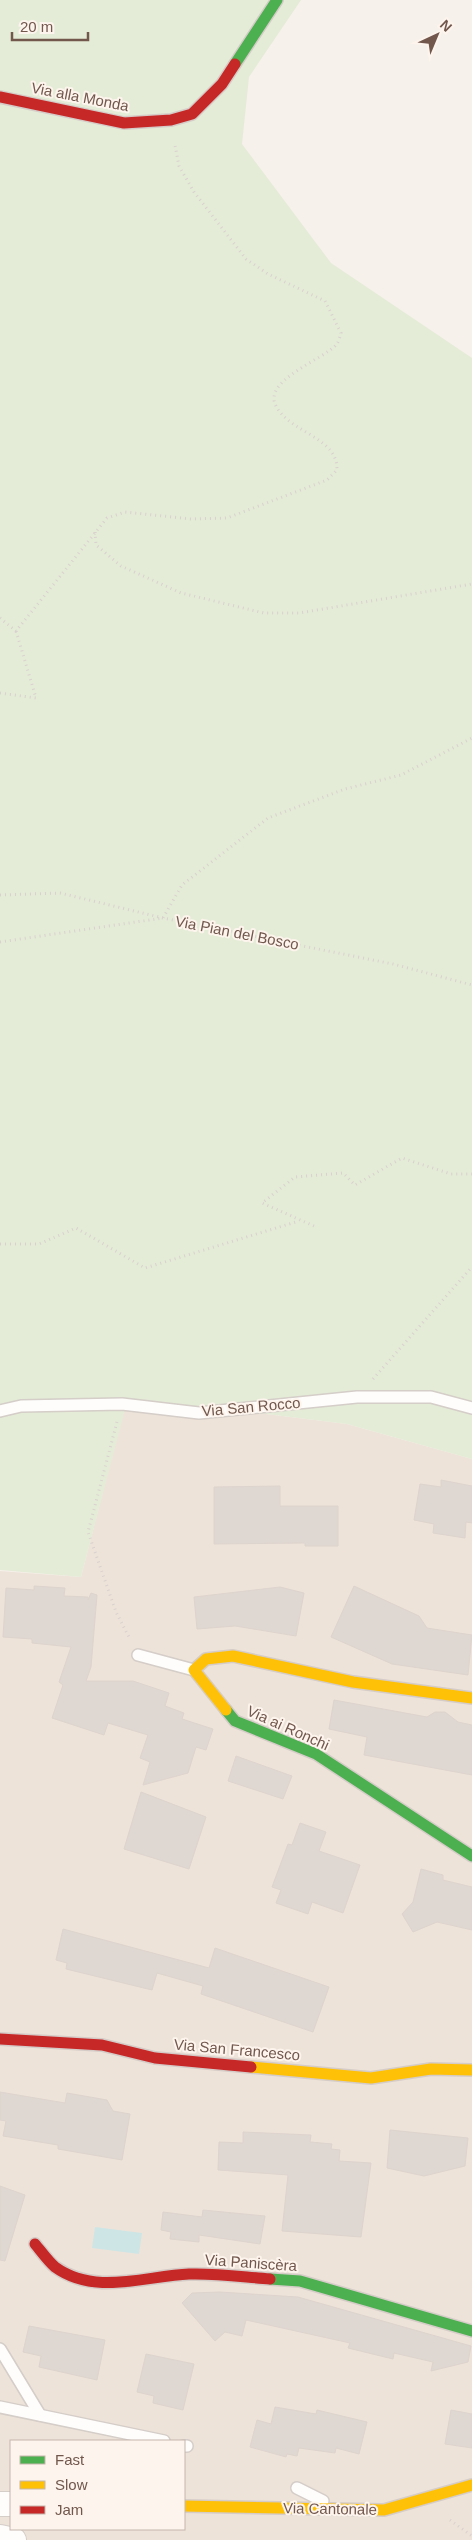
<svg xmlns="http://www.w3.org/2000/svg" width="472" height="2540" viewBox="0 0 472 2540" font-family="Arial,sans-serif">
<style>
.residential{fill:#eee3d9;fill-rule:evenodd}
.green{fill:#e4ecd7}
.water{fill:#cee5e5}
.building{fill:#dfd7d1;stroke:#ded4ce}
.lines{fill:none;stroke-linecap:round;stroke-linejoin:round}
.lane-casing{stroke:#d4cdc8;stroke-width:14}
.street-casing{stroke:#d4cdc8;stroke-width:26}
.fast-casing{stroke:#d5ccc8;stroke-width:14}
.slow-casing{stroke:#d5ccc8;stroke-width:14}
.jam-casing{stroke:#d5ccc8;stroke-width:14}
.path{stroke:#d9d1ce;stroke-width:3;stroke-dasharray:1 4;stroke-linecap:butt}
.lane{stroke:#fefdfc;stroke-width:11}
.street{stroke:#fefdfc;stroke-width:24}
.fast{stroke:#4caf50;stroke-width:11}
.slow{stroke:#ffc107;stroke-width:11}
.jam{stroke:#c62828;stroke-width:11}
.labels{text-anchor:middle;stroke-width:4;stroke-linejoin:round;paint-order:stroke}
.street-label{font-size:15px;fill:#72574d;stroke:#fdf5ed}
</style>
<rect width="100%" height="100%" fill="#f6f1eb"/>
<!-- residential -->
<path class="residential" d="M 126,1402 L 241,1411 L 347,1424 L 472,1459 L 472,2540 L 0,2540 L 0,1571 L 81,1577 ZM 11,2441 L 184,2441 L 184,2529 L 11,2529 Z"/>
<!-- green -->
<path class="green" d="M 0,0 L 301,0 L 249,77 L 242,144 L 331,263 L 472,358 L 472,1459 L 347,1424 L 241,1411 L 127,1402 L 81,1577 L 0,1570 Z"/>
<!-- water -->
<path class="water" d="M 95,2227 L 142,2233 L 139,2254 L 92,2248 Z"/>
<!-- building -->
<g class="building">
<path d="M 441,1480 L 472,1486 L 472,1523 L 466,1522 L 465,1538 L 433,1533 L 434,1524 L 414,1520 L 420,1484 L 441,1487 Z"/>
<path d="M 280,1486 L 280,1506 L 338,1506 L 338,1546 L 305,1546 L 305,1543 L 214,1544 L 214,1487 Z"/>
<path d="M 34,1586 L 65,1588 L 64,1596 L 88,1597 L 88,1600 L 91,1593 L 97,1595 L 91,1667 L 86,1681 L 133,1681 L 169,1693 L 165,1706 L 184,1713 L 182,1719 L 213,1729 L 206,1750 L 196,1747 L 188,1773 L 143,1785 L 150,1762 L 140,1758 L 148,1735 L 108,1723 L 104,1735 L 52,1718 L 63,1685 L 59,1682 L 71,1647 L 32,1643 L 32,1639 L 3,1637 L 6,1588 L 34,1590 Z"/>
<path d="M 354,1586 L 419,1616 L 427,1628 L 472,1635 L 468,1675 L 392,1664 L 331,1637 Z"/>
<path d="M 280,1587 L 304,1593 L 296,1636 L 235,1626 L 197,1629 L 194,1597 Z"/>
<path d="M 334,1700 L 427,1717 L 435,1712 L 445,1712 L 458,1722 L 472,1725 L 472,1775 L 364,1755 L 367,1737 L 329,1729 Z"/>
<path d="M 236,1756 L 292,1776 L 283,1799 L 228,1781 Z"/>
<path d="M 141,1792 L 206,1817 L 189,1869 L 124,1849 Z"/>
<path d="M 300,1823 L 326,1832 L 319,1851 L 360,1865 L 343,1913 L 312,1902 L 308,1914 L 276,1903 L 281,1890 L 272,1887 L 288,1844 L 292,1845 Z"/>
<path d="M 421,1869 L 443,1875 L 443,1880 L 472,1887 L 472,1930 L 437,1922 L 413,1932 L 402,1914 L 413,1902 Z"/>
<path d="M 63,1929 L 209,1968 L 215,1948 L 329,1987 L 313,2032 L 201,1994 L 203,1986 L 157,1973 L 152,1990 L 66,1969 L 67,1963 L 56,1960 Z"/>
<path d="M 0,2092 L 65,2103 L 67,2093 L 107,2100 L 113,2111 L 130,2114 L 122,2160 L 58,2149 L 58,2145 L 3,2136 L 6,2121 L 0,2120 Z"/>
<path d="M 390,2130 L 468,2138 L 465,2166 L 424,2176 L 387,2168 Z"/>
<path d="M 243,2132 L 311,2135 L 310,2142 L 332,2144 L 331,2149 L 340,2150 L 339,2161 L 371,2163 L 361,2237 L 282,2231 L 288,2175 L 218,2170 L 219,2142 L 243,2143 Z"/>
<path d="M 0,2186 L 25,2195 L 5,2261 L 0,2260 Z"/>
<path d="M 203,2210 L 265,2216 L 260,2244 L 199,2235 L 199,2242 L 170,2239 L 171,2232 L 161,2230 L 163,2212 L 202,2217 Z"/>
<path d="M 220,2292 L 298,2297 L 471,2346 L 468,2362 L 431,2371 L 433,2362 L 394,2353 L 393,2359 L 348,2348 L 350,2343 L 246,2320 L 242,2336 L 225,2332 L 215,2341 L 182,2303 L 192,2293 Z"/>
<path d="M 29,2326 L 105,2340 L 97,2380 L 39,2367 L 41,2356 L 23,2352 Z"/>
<path d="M 146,2354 L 194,2364 L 183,2410 L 153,2403 L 154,2396 L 137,2392 Z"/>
<path d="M 275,2407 L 316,2414 L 317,2410 L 367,2422 L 359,2454 L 336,2448 L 335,2453 L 299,2448 L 297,2456 L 287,2454 L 286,2457 L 250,2447 L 257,2420 L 271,2424 Z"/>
<path d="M 451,2410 L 472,2414 L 472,2448 L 445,2444 Z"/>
</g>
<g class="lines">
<!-- lane casing -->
<g class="lane-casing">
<g id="lane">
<path d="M 0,1411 L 21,1406 L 122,1404 L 199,1413 L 357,1397 L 431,1397 L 472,1408"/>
<path d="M 138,1655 L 194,1670"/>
<path d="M 0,2349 L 40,2415"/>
<path d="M 0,2407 L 164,2441"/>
<path d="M 184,2446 L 187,2446"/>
<path d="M 297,2488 L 323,2501"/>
</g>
</g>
<!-- street casing -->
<g class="street-casing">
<g id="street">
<path d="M 0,2504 L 11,2504"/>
<path d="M 0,2537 L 14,2540"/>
</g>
</g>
<!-- fast casing -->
<g class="fast-casing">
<g id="fast">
<path d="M 235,64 L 277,0"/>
<path d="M 226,1710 L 235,1721 L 316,1754 L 472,1856"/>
<path d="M 270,2279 L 300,2281 L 472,2331"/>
</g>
</g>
<!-- slow casing -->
<g class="slow-casing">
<g id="slow">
<path d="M 226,1710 L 194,1670 L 206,1659 L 233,1656 L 353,1682 L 472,1698"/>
<path d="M 251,2067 L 371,2078 L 431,2069 L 472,2070"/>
<path d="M 184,2506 L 384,2510 L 472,2485"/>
</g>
</g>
<!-- jam casing -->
<g class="jam-casing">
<g id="jam">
<path d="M 0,97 L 124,123 L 171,120 L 192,114 L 222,84 L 235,64"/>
<path d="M 0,2039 L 102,2045 L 155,2058 L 251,2067"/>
<path d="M 35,2244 C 41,2251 48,2261 55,2267 C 95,2296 145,2276 189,2274 C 216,2273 243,2277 270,2279"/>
</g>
</g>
<!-- path -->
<g class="path">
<path d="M 95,532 L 96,545 L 121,566 L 181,593 L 264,613 L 299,613 L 472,584"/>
<path d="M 0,618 L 16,631 L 107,518 L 125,512 L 191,519 L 227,518 L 327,480 L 337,470 C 338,437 290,433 276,406 C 262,380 325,359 337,344 C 339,341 340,336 341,333 L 325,301 L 268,274 L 246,259 L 194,192 L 179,166 L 175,145"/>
<path d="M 0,693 L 36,698 L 16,631"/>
<path d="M 0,895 L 60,893 L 163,918 L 393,964 L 472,985"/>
<path d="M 0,942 L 163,918 L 182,885 L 268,818 L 345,789 L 401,775 L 472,738"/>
<path d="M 314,1226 L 262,1203 L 295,1177 L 343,1173 L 355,1185 L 402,1158 L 451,1174 L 472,1174"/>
<path d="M 0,1244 L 39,1244 L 76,1228 L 145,1268 L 299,1221"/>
<path d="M 373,1379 L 472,1267"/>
<path d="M 117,1422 L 88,1532 L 116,1612 L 130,1639"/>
<path d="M 450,2520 L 472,2536"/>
</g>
<!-- lane -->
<use href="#lane" class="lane"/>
<!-- street -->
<use href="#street" class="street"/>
<!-- fast -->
<use href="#fast" class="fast"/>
<!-- slow -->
<use href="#slow" class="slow"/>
<!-- jam -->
<use href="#jam" class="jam"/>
</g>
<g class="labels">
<!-- street labels -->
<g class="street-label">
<text transform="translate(80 97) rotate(11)" y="5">Via alla Monda</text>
<text transform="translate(237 933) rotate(11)" y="5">Via Pian del Bosco</text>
<text transform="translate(251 1407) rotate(-5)" y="5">Via San Rocco</text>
<text transform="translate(288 1728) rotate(24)" y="5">Via ai Ronchi</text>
<text transform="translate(237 2050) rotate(5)" y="5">Via San Francesco</text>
<text transform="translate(251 2263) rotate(4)" y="5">Via Paniscèra</text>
<text transform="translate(330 2509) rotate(1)" y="5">Via Cantonale</text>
</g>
</g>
<!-- legend -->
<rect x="10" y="2440" width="175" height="90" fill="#fdf5ed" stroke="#c5b6ad"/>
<rect x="20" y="2456" width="25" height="8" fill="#4caf50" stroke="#c5b6ad"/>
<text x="55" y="2465" font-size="15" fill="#72574d">Fast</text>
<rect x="20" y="2481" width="25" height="8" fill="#ffc107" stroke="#c5b6ad"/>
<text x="55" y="2490" font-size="15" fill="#72574d">Slow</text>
<rect x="20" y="2506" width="25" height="8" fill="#c62828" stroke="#c5b6ad"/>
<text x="55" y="2515" font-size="15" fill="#72574d">Jam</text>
<!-- north arrow -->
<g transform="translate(437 35) rotate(44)" stroke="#fdf5ed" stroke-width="4" paint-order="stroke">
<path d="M0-4L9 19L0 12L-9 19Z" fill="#72574d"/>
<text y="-8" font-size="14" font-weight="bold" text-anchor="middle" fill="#72574d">N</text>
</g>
<!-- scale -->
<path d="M12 32v8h76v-8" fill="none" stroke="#72574d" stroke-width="2.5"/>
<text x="20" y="32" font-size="15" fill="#72574d" stroke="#fdf5ed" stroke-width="4" paint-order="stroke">20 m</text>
</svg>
